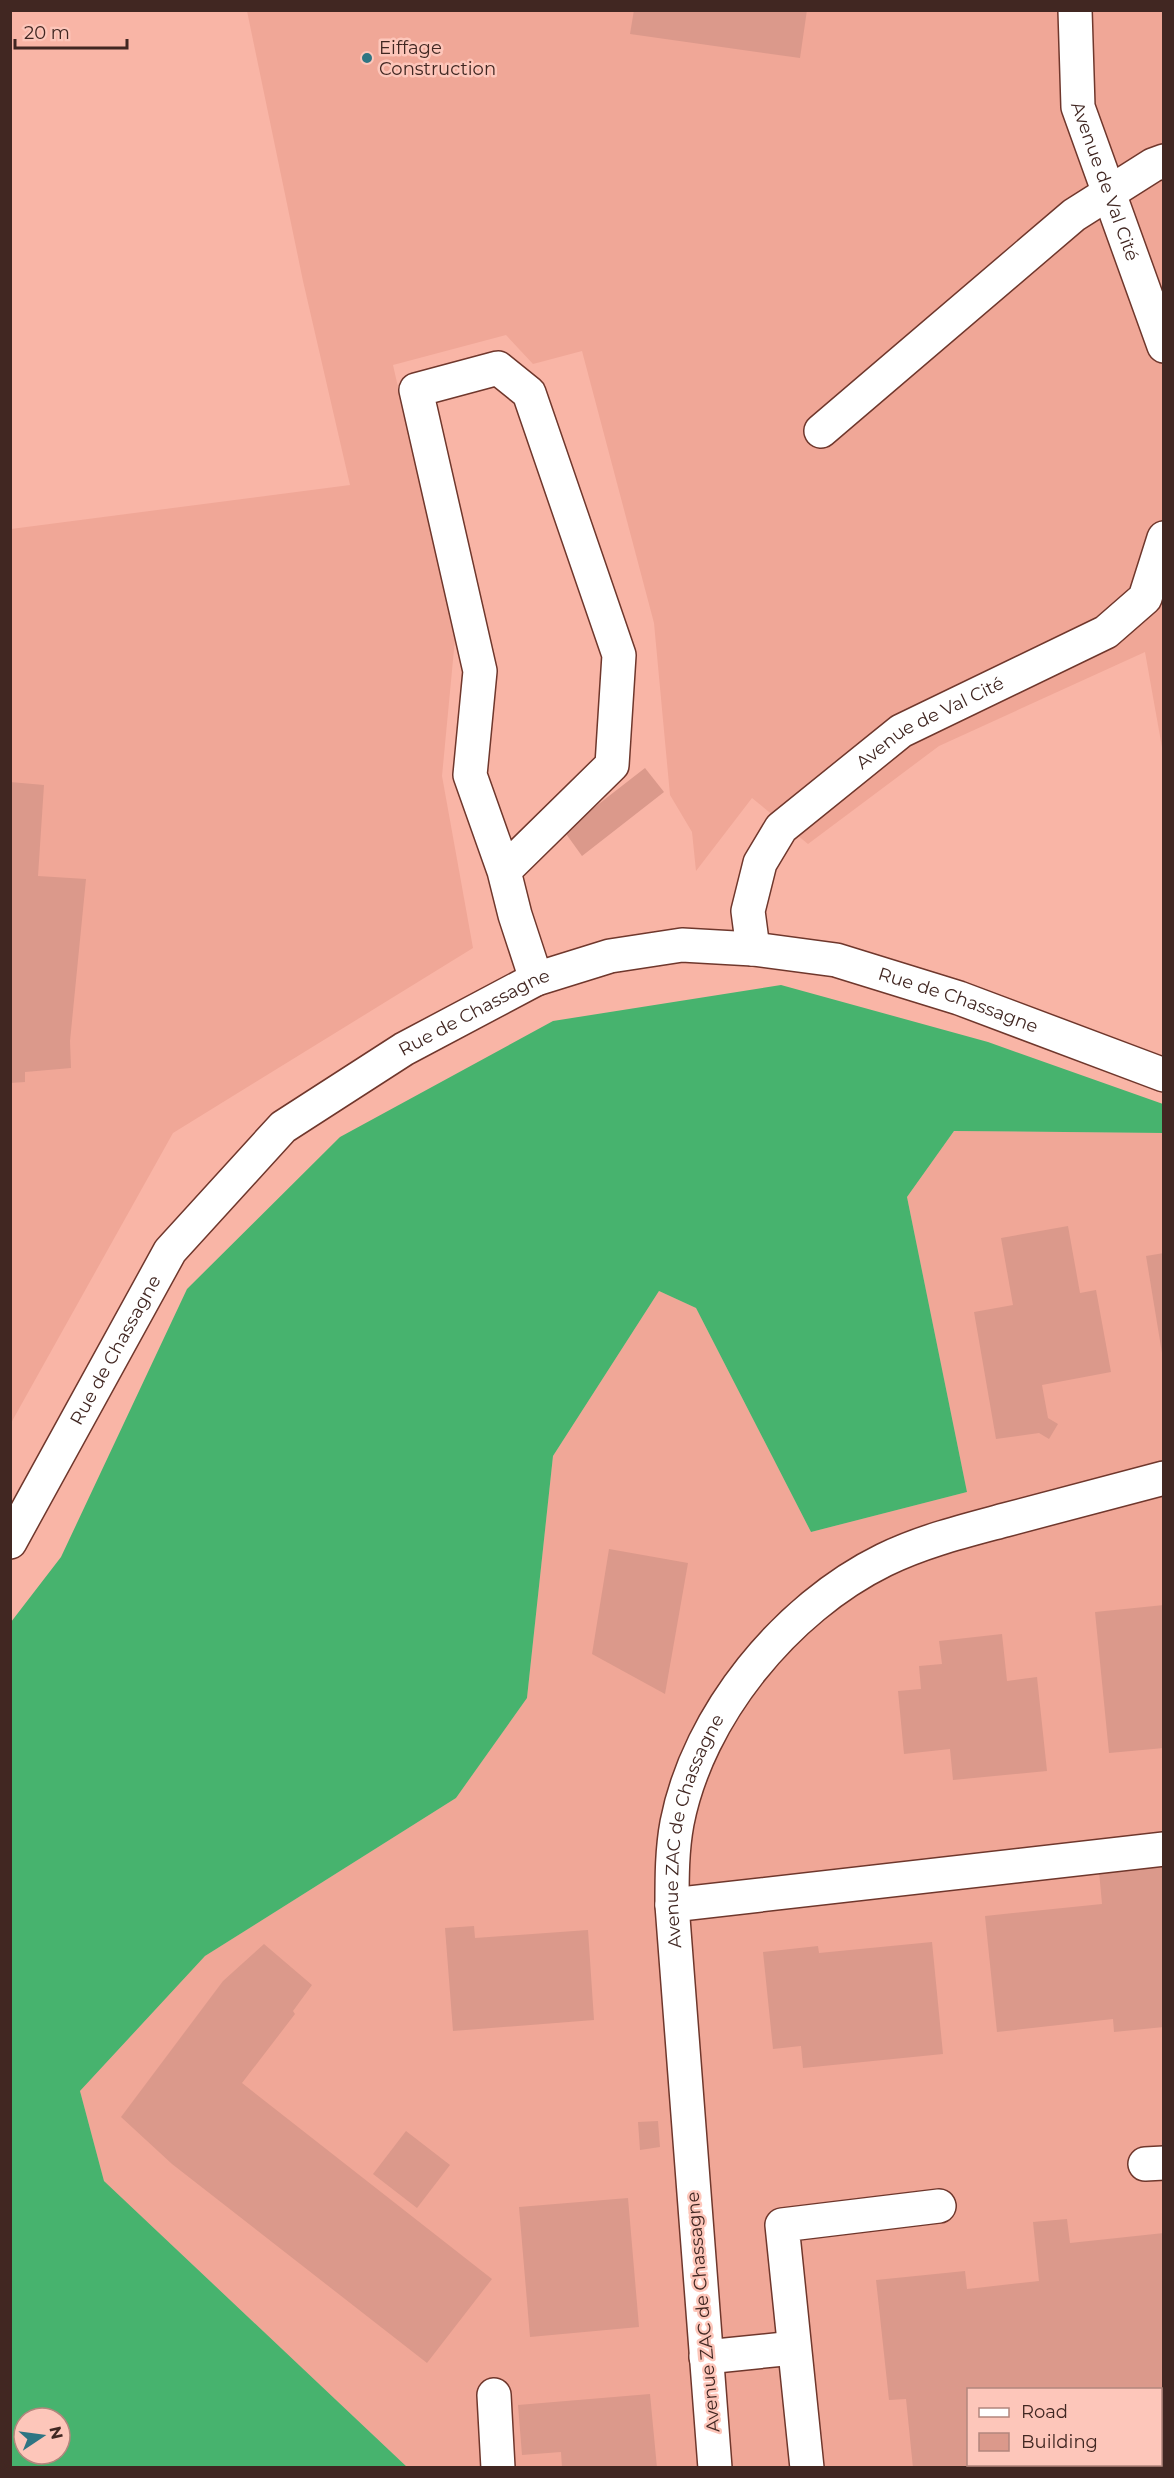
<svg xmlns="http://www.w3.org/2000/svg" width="1174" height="2478" viewBox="0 0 1174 2478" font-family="Montserrat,sans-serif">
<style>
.built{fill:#f0a797;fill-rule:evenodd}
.forest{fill:#47b36e;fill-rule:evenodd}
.building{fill:#db998b}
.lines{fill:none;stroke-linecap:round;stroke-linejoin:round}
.minor-casing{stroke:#6f372c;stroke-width:36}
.minor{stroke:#fff;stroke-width:33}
.poi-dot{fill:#2f7583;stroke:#fdc6ba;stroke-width:2}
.labels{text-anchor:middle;stroke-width:5;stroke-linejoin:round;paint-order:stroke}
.poi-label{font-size:18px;fill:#412722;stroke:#fdc6ba;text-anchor:start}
.street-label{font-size:18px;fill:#412722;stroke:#fdc6ba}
</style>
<rect width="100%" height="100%" fill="#f9b5a6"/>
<!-- built -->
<g class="built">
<path d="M 247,11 L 1163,11 L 1163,753 L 1145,652 L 939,746 L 808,844 L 752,798 L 696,871 L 692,832 L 670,795 L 654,623 L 582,351 L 533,364 L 506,335 L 393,365 L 455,639 L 442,776 L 473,948 L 173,1133 L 11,1423 L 11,529 L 350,485 L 303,281 Z"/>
<path d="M 954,1131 L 1163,1133 L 1163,2467 L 407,2467 L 104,2181 L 80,2091 L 205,1956 L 456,1798 L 527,1698 L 553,1456 L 659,1291 L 696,1308 L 811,1532 L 967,1492 L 907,1197 ZM 968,2390 L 1160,2390 L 1160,2464 L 968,2464 Z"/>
</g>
<!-- forest -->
<path class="forest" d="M 781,985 L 988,1042 L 1163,1104 L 1163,1133 L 954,1131 L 907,1197 L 967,1492 L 811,1532 L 696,1308 L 659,1291 L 553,1456 L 527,1698 L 456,1798 L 205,1956 L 80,2091 L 104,2181 L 407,2467 L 11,2467 L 11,1622 L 61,1557 L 187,1289 L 340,1137 L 553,1021 ZM 24,2418 L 60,2418 L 60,2454 L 24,2454 Z"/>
<!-- building -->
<g class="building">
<path d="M 634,10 L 807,10 L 800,58 L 630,34 Z"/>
<path d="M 645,768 L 664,792 L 582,856 L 564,831 Z"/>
<path d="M 10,782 L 44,785 L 38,876 L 86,879 L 70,1041 L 71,1068 L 25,1072 L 25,1082 L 10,1083 Z"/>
<path d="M 1068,1226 L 1080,1293 L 1096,1290 L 1111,1372 L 1042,1385 L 1048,1418 L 1058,1424 L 1049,1439 L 1039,1433 L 996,1439 L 974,1312 L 1013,1305 L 1001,1238 Z"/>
<path d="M 1164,1253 L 1164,1353 L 1162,1353 L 1146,1256 Z"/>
<path d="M 609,1549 L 688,1563 L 665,1694 L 592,1654 Z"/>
<path d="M 1164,1605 L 1164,1748 L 1109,1753 L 1095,1612 Z"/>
<path d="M 1002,1634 L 1007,1681 L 1037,1677 L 1047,1771 L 953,1780 L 950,1749 L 904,1754 L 898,1691 L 921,1689 L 919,1666 L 942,1664 L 939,1641 Z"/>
<path d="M 1164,1865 L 1164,2027 L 1114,2032 L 1113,2019 L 997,2032 L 985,1916 L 1102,1904 L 1099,1871 Z"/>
<path d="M 474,1926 L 475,1938 L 588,1930 L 594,2020 L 453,2031 L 445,1928 Z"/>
<path d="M 932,1942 L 943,2054 L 803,2068 L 801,2046 L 773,2049 L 763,1952 L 818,1946 L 819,1953 Z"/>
<path d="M 264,1944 L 312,1985 L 293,2011 L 295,2014 L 242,2083 L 492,2279 L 427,2363 L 172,2164 L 121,2117 L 223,1981 Z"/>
<path d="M 658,2121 L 660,2147 L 640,2150 L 638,2122 Z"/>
<path d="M 406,2131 L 450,2165 L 417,2208 L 373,2174 Z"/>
<path d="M 628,2198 L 639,2327 L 530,2337 L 519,2207 Z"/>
<path d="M 1067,2219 L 1070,2243 L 1164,2233 L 1164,2455 L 1160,2456 L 1160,2390 L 968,2390 L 968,2464 L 1061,2464 L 1062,2468 L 913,2468 L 906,2399 L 889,2400 L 876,2280 L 965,2271 L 967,2289 L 1039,2281 L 1033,2222 Z"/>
<path d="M 650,2394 L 657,2468 L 562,2468 L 561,2452 L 522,2455 L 518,2405 Z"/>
</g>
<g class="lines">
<!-- minor casing -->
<g class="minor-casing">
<g id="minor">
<path id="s1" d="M 1075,10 L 1078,107 L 1164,346"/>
<path d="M 821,431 L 1074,215 L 1153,165 L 1164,161"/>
<path d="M 504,871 L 612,765 L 619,655 L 529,393 L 498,368 L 416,390 L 480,671 L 470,775 L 504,871 L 515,915 L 536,979"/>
<path id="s2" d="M 753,949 L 748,911 L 760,863 L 781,828 L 901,731 L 1106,632 L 1145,598 L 1164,538"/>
<path id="s3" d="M 10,1542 L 170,1251 L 283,1127 L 404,1049 L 536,979 L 610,956 L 682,945 L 753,949 L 836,960 L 959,998 L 1164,1075"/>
<path d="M 672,1905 L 1164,1849"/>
<path d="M 1145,2164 L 1164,2163"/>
<path d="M 706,2357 L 794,2348"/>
<path d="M 494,2395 L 498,2468"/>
<path id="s4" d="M 715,2468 L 672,1905 C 672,1877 672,1850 677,1823 C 698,1715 786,1608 884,1560 C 923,1541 964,1531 1005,1520 C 1058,1506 1111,1492 1164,1478"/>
<path d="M 807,2468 L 782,2225 L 939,2206"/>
</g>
</g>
<!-- minor -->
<use href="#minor" class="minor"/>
</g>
<!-- markers -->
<circle class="poi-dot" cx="367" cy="58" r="6"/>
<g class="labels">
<!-- poi labels -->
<g class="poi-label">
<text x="379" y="54">Eiffage<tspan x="379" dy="21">Construction</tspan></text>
</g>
<!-- street labels -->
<g class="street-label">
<text dy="6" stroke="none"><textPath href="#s1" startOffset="176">Avenue de Val Cité</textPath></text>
<text dy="6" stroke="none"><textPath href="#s2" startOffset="312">Avenue de Val Cité</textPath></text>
<text dy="6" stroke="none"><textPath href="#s3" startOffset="1227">Rue de Chassagne</textPath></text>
<text dy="6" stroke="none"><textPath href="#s3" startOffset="723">Rue de Chassagne</textPath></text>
<text dy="6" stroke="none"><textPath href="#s3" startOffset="219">Rue de Chassagne</textPath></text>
<text dy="6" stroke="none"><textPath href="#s4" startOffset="642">Avenue ZAC de Chassagne</textPath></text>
<text transform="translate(703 2312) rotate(-95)" y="6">Avenue ZAC de Chassagne</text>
</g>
</g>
<!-- border -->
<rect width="1174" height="2478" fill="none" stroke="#412722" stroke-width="24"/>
<!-- legend -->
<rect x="967" y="2388" width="195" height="78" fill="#fdc6ba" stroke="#b2867d" stroke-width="1.5"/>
<rect x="979" y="2408" width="30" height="9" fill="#ffffff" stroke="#b2867d" stroke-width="1.5"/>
<text x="1021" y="2418" font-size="18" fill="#412722">Road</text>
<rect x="979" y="2433" width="30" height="18" fill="#db998b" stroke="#b2867d" stroke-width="1.5"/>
<text x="1021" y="2448" font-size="18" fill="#412722">Building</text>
<!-- north arrow -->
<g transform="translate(42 2436) rotate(77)"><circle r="28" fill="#fdc6ba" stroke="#b2867d" stroke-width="1.5"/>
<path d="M0-4.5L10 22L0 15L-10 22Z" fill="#2f7583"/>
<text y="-9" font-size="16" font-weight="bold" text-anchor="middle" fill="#412722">N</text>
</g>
<!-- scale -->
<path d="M15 39v9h112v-9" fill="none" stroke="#412722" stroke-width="3"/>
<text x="24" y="39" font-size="18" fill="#412722" stroke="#fdc6ba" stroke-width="4.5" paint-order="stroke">20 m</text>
</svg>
